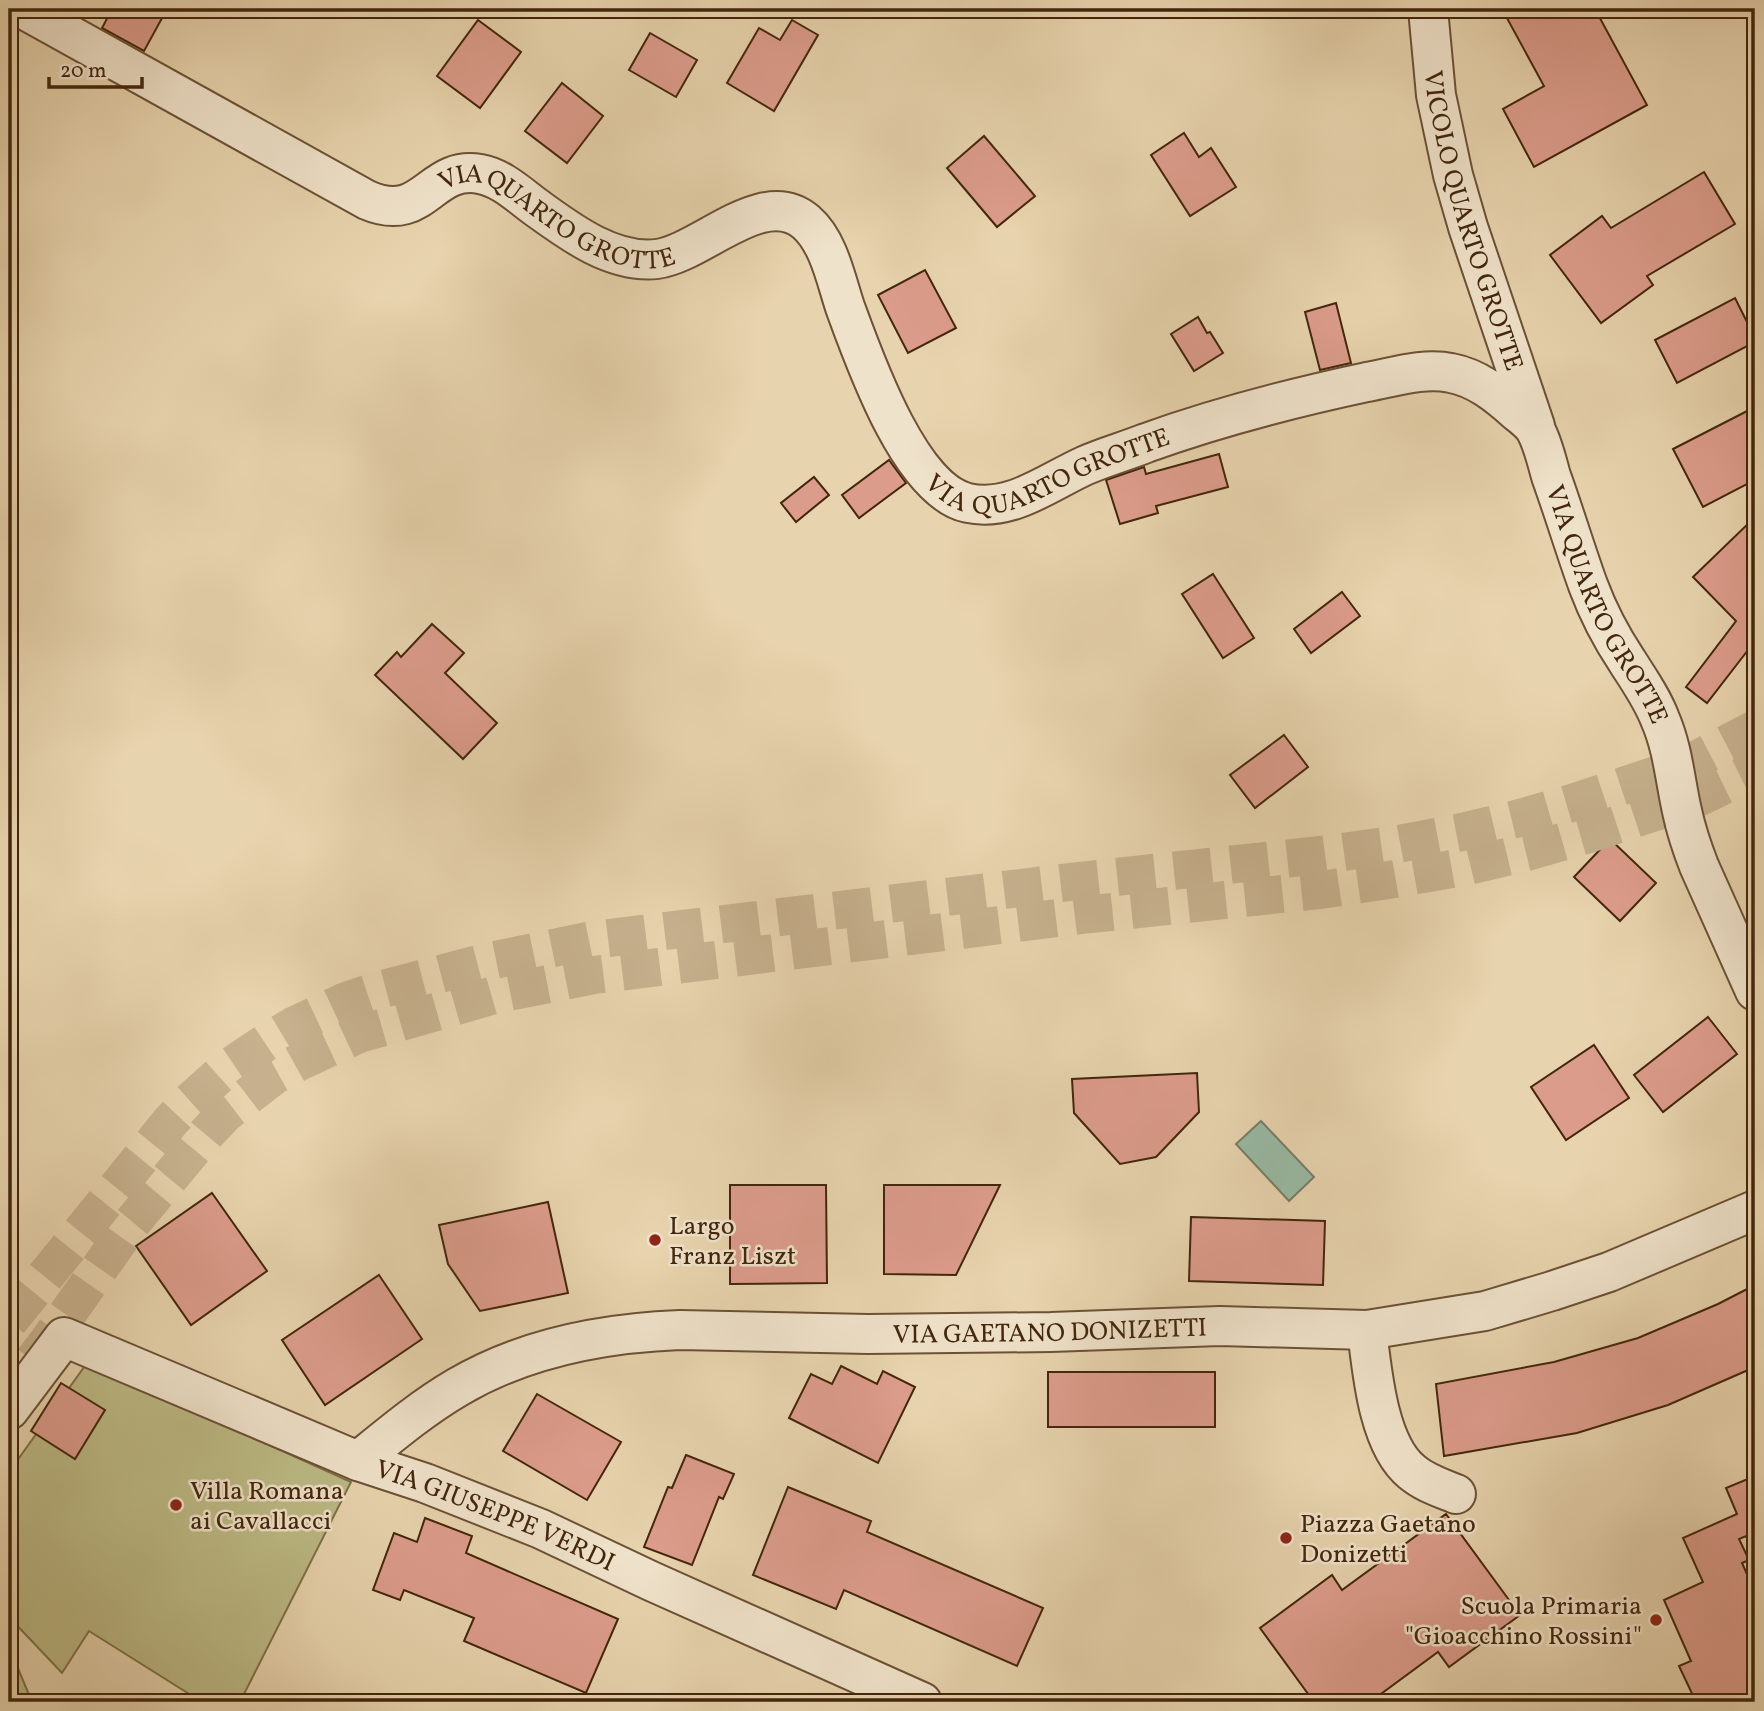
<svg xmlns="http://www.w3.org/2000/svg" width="1764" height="1711" viewBox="0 0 1764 1711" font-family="Vollkorn,serif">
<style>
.green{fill:#bcba85;stroke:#807048;stroke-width:2}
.water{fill:#98b9a4;stroke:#767e67;stroke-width:2}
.building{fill:#dc9c8b;stroke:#43260c;stroke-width:2}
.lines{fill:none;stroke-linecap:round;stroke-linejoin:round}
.highway-tunnel{stroke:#c6b08d;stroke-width:38;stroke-dasharray:38 19;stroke-linecap:butt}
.minor-casing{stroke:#6c5134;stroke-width:42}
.minor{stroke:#efe2ca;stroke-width:38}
.poi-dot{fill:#8f2418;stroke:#efe2ca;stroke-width:2.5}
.labels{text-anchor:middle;stroke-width:5;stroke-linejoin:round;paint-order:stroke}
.street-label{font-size:26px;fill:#43260c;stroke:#efe2ca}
.poi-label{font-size:26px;fill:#43260c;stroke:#efe2ca;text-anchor:start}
</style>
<rect width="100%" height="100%" fill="#e7d3ad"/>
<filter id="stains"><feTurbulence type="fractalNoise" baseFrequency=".00286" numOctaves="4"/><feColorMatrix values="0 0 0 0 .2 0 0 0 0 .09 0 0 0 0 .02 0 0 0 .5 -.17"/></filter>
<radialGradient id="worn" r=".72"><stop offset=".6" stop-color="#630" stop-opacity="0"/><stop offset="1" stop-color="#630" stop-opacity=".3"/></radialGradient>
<!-- green -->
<g class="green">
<path d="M 87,1363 L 351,1482 L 240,1702 L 202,1702 L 89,1631 L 62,1673 L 9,1617 L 9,1472 Z"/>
<path d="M 15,1661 L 32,1702 L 9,1702 L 9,1664 Z"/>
</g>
<!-- water -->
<path class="water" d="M 1261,1121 L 1314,1177 L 1289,1201 L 1236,1144 Z"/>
<!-- building -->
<g class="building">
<path d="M 112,9 L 167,9 L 144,51 L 102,28 Z"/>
<path d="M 1502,9 L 1595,9 L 1647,105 L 1534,167 L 1503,109 L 1544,86 Z"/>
<path d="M 478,20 L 521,52 L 480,108 L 437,76 Z"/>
<path d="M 792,20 L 818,35 L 774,111 L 727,83 L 759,28 L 780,40 Z"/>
<path d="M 650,33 L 697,60 L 676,97 L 629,70 Z"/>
<path d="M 562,83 L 603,116 L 567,163 L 525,131 Z"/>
<path d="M 1184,133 L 1199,157 L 1211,148 L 1236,187 L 1190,216 L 1151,155 Z"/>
<path d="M 984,136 L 1035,196 L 997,227 L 947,168 Z"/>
<path d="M 1704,172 L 1735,224 L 1647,276 L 1653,285 L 1601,323 L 1550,255 L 1602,216 L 1611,228 Z"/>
<path d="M 925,270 L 956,328 L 908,353 L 878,295 Z"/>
<path d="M 1735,298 L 1755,338 L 1755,342 L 1677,383 L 1655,340 Z"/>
<path d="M 1336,303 L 1351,363 L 1320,370 L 1305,312 Z"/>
<path d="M 1198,317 L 1207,333 L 1210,332 L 1223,353 L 1194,371 L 1171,334 Z"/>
<path d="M 1755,407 L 1755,480 L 1703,507 L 1673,449 Z"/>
<path d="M 1219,454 L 1228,487 L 1156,506 L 1158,513 L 1120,524 L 1106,480 L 1144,467 L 1146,474 Z"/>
<path d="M 889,460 L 906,483 L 859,518 L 842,495 Z"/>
<path d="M 814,477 L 829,495 L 796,522 L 781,503 Z"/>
<path d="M 1755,517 L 1755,641 L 1707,703 L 1686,687 L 1736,621 L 1693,577 Z"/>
<path d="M 1213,574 L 1254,638 L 1223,658 L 1182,594 Z"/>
<path d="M 1342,592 L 1360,616 L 1311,653 L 1294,629 Z"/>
<path d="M 432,624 L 464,653 L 445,673 L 497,723 L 463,759 L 375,675 L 397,652 L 401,657 Z"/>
<path d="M 1284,735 L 1308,767 L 1255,808 L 1230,775 Z"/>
<path d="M 1610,839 L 1656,883 L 1620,921 L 1574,877 Z"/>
<path d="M 1708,1017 L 1737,1054 L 1663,1112 L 1634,1075 Z"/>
<path d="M 1594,1045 L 1629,1098 L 1566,1140 L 1531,1087 Z"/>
<path d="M 1197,1073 L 1199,1112 L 1156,1157 L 1120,1164 L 1074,1113 L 1072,1079 Z"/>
<path d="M 730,1185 L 826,1185 L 827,1283 L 730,1284 Z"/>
<path d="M 884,1185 L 1000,1185 L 956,1275 L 884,1274 Z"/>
<path d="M 212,1193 L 267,1271 L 191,1325 L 136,1246 Z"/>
<path d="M 548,1202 L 568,1293 L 480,1311 L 448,1264 L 439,1225 Z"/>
<path d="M 1191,1217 L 1325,1221 L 1323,1285 L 1189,1281 Z"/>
<path d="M 379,1275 L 422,1339 L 325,1405 L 282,1340 Z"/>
<path d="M 1755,1285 L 1755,1367 L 1668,1405 L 1577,1433 L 1444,1456 L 1436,1384 L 1554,1362 L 1638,1338 L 1718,1304 Z"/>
<path d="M 841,1366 L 877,1384 L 883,1371 L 915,1387 L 878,1463 L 789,1418 L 811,1374 L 832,1384 Z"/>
<rect x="1048" y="1372" width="167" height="55"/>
<path d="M 61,1383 L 105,1410 L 75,1459 L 31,1431 Z"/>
<path d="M 537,1394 L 621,1442 L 587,1500 L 503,1451 Z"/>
<path d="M 686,1455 L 734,1474 L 723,1499 L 719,1497 L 692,1565 L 644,1547 L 668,1487 L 672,1488 Z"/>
<path d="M 1755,1476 L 1755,1556 L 1746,1536 L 1739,1539 L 1749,1560 L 1742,1563 L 1755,1592 L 1755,1702 L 1696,1702 L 1679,1666 L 1691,1661 L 1664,1600 L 1703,1582 L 1683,1538 L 1737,1514 L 1726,1488 Z"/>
<path d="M 788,1487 L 871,1521 L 867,1532 L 1043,1608 L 1017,1666 L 844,1590 L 836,1609 L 753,1575 Z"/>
<path d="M 1446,1514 L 1520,1615 L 1449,1667 L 1438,1652 L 1370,1702 L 1314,1702 L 1260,1628 L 1332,1575 L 1342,1590 Z"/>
<path d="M 425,1518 L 472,1536 L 466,1553 L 618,1619 L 586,1693 L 464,1641 L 474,1618 L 404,1590 L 400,1600 L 373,1590 L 394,1533 L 417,1542 Z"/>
</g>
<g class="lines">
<!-- highway-tunnel -->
<g class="highway-tunnel">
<path d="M 9,1321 L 170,1122 L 188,1103 L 225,1070 L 268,1041 L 293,1026 L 346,1001 L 379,990 L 490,961 L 592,940 L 1078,881 L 1321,855 L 1393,845 L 1462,832 L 1520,818 L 1575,802 L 1686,765 L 1755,729"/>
<path d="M 33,1361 L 49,1340 L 130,1225 L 207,1133 L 226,1113 L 274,1076 L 301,1061 L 359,1034 L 498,994 L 594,975 L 1082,915 L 1320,890 L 1395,879 L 1469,866 L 1527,852 L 1586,835 L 1700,797 L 1755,770"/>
</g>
<!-- minor casing -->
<g class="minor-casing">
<g id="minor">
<path id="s1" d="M 23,9 L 367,200 C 425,225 429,165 480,174 C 502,178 519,195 537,208 C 570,232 613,264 657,259 C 702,253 763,185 806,222 C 829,242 836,280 845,307 C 864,359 910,491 968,503 C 1011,512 1047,483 1084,466 C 1104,457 1126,451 1146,443 C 1218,417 1292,398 1367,382 C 1394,377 1424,367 1451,373 C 1477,378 1497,394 1516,411 C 1523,417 1532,423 1536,431 C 1543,444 1547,462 1551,476 C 1564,512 1575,549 1588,585 C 1598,612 1611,637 1627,661 C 1639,680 1652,698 1660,719 C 1673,749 1675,780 1682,811 C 1686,830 1692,848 1699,866 L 1755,991"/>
<path id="s2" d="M 1428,9 L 1436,95 L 1453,175 L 1468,227 L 1535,426"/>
<path d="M 1367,1330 C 1372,1371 1378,1445 1412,1472 C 1425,1483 1441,1488 1456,1494"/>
<path id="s3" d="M 9,1410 L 64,1337 L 358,1461 L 425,1483 L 541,1529 L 651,1581 L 922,1702"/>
<path id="s4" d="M 358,1461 C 390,1435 422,1408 458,1387 C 526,1347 603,1333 680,1330 L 868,1334 L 1051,1332 L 1220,1326 L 1367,1330 L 1485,1311 L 1552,1291 L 1609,1272 L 1755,1210"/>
</g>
</g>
<!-- minor -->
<use href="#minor" class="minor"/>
</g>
<!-- markers -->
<g class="poi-dot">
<circle cx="655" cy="1240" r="7"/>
<circle cx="176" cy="1505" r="7"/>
<circle cx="1286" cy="1538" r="7"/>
<circle cx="1656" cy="1620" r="7"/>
</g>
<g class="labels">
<!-- street labels -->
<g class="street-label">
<text dy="9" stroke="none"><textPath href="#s1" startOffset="604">VIA QUARTO GROTTE</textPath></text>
<text dy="9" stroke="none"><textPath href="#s2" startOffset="217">VICOLO QUARTO GROTTE</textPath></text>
<text dy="9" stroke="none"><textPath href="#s1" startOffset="1295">VIA QUARTO GROTTE</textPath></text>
<text dy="9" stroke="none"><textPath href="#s1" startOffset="2009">VIA QUARTO GROTTE</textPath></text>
<text dy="9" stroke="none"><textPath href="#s4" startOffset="726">VIA GAETANO DONIZETTI</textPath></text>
<text dy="9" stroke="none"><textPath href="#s3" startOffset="558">VIA GIUSEPPE VERDI</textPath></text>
</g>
<!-- poi labels -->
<g class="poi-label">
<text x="669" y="1234">Largo<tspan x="669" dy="30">Franz Liszt</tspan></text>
<text x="190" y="1499">Villa Romana<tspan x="190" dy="30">ai Cavallacci</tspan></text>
<text x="1300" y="1532">Piazza Gaetano<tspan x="1300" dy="30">Donizetti</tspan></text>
<text x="1642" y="1614" text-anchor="end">Scuola Primaria<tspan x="1642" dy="30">"Gioacchino Rossini"</tspan></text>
</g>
</g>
<!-- margin -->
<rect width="1764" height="1711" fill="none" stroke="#e7d3ad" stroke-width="35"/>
<rect x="10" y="10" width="1743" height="1690" fill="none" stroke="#43260c" stroke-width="3.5"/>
<rect x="18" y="18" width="1729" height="1676" fill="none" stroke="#43260c" stroke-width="2"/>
<!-- scale -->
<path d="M49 77v10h93v-10" fill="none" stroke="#43260c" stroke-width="3.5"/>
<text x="60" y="77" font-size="21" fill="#43260c" stroke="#efe2ca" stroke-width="5" paint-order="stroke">20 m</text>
<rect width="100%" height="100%" filter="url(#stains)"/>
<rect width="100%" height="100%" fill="url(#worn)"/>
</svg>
